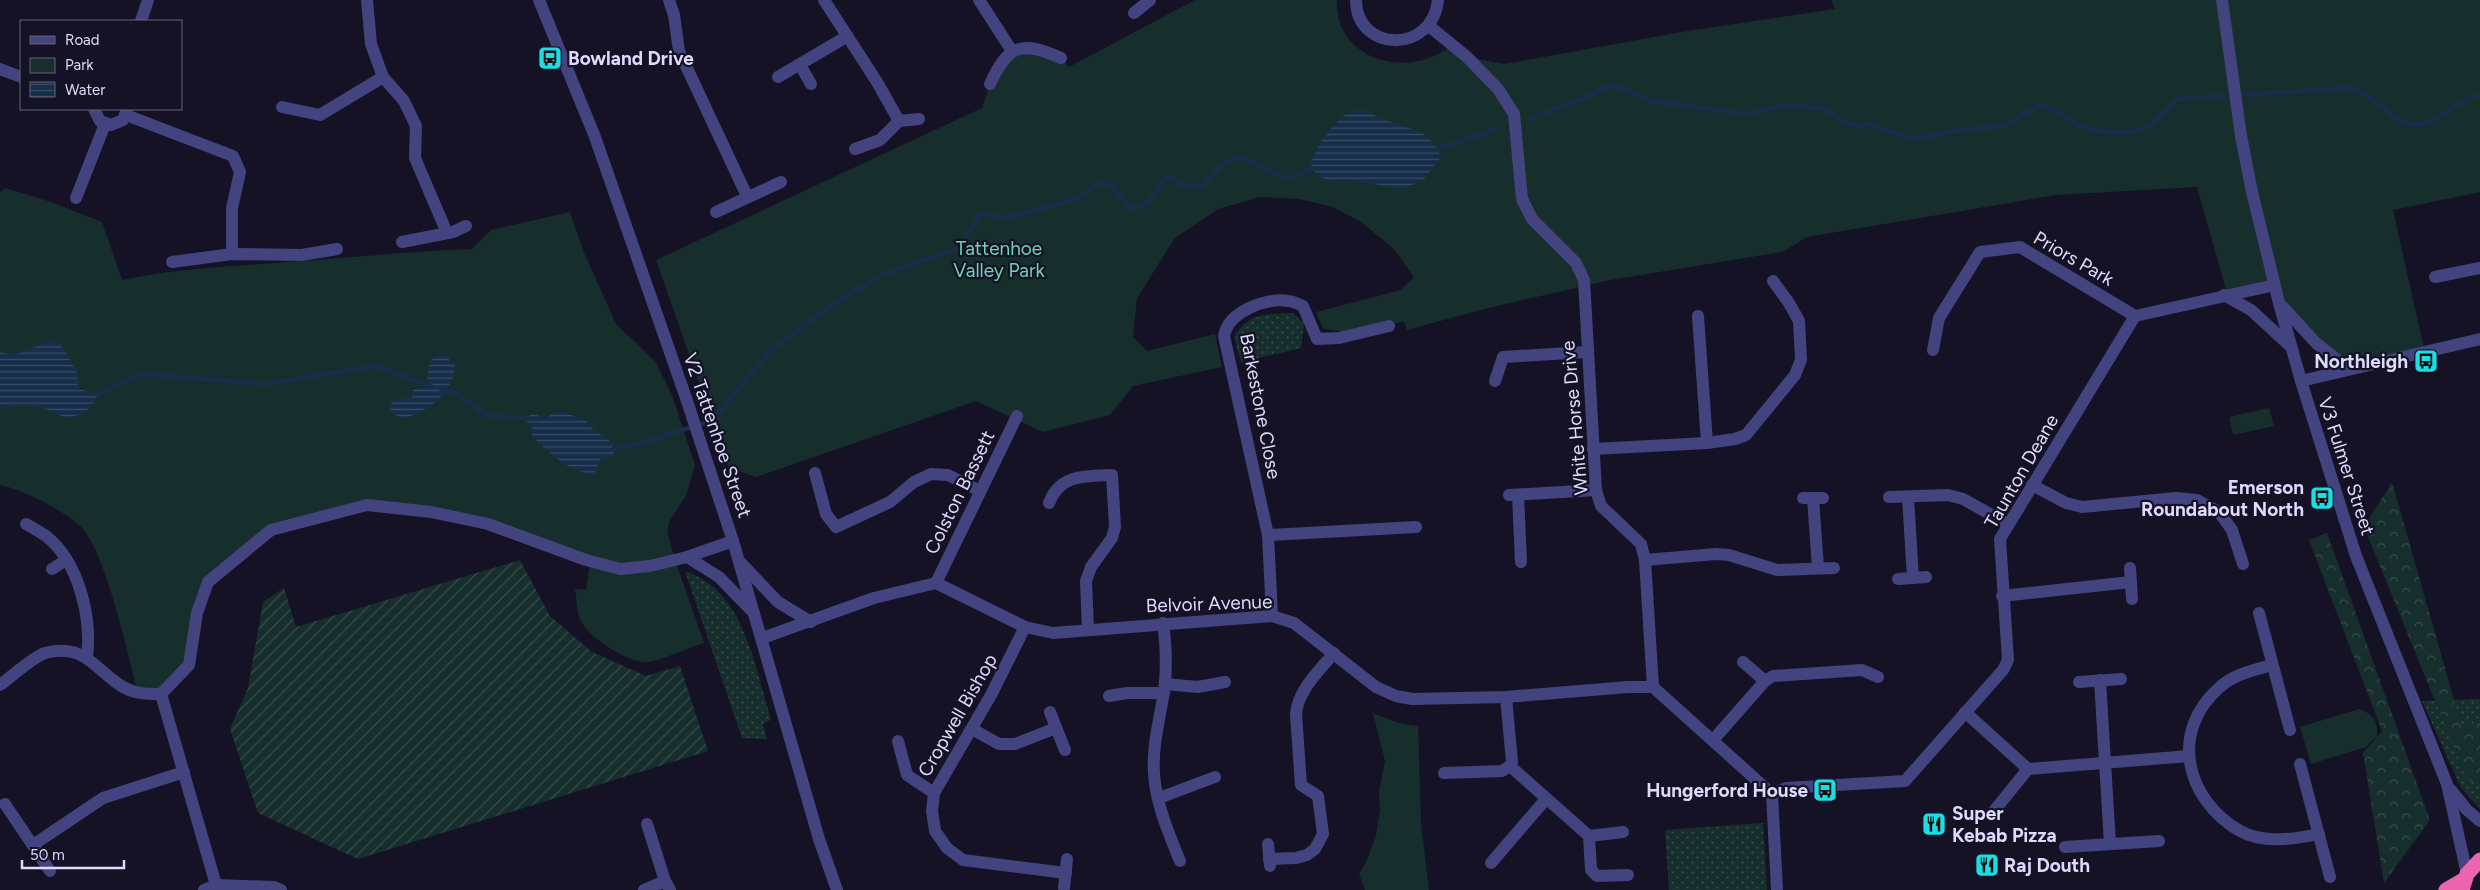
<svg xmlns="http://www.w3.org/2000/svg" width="2480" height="890" viewBox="0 0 2480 890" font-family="Figtree,sans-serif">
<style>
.grass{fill:url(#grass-dots)}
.forest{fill:url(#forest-crowns)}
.park{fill:#162f2d}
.garden{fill:url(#garden-furrows)}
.water{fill:url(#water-rules)}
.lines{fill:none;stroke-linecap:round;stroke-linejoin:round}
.stream{stroke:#172e4a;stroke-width:4.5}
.minor{stroke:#43447f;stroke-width:12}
.highway{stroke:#ed64ae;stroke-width:15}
.labels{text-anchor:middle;stroke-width:4.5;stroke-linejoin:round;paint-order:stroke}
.poi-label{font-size:19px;font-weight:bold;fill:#dddbfb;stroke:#151226;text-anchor:start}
.park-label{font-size:19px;fill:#6fd3b4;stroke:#151226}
.street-label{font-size:19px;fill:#dddbfb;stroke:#151226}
</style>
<defs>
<pattern id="grass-dots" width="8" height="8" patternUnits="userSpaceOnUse" patternTransform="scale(1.25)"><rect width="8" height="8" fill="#162f2d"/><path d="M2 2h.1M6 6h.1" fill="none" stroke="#374d4c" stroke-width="1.8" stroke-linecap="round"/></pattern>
<pattern id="forest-crowns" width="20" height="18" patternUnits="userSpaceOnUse" patternTransform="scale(1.25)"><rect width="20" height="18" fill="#162f2d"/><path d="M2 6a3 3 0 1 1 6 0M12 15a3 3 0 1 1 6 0" fill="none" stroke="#374d4c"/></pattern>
<pattern id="garden-furrows" width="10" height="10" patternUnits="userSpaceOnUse" patternTransform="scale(1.25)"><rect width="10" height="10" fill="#162f2d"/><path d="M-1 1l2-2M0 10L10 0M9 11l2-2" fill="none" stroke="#374d4c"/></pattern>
<pattern id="water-rules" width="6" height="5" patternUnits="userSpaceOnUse" patternTransform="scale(1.25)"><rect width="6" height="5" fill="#172e4a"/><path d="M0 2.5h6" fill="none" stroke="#384c65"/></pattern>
</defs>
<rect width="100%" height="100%" fill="#151226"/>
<!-- grass -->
<g class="grass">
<path d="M 1293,313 L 1304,324 L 1301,348 L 1241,362 L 1234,337 C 1247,313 1268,314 1293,313 Z"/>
<path d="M 685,571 C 745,591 755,667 771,720 L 763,723 L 767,739 L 742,738 Z"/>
<path d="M 2480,699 L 2480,809 L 2461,788 L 2422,701 Z"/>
<path d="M 1763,823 L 1767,890 L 1669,890 L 1665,830 Z"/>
</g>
<!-- forest -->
<g class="forest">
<path d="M 2392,482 L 2462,728 L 2480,723 L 2480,785 L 2467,779 L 2364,527 Z"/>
<path d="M 2327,533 L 2430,820 L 2384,883 L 2363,753 L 2382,731 L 2309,540 Z"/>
</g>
<!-- park -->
<g class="park">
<path d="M 1195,0 L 1337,0 C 1334,62 1411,80 1452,45 L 1467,57 L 1504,64 L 1687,31 L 1835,9 L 1831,0 L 2480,0 L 2480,192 L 2393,210 L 2425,353 L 2349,369 L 2301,328 L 2274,285 L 2226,290 L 2197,187 L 2056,195 L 1807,237 L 1782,252 L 1610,280 L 1484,309 L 1407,330 L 1404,321 C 1380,329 1347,336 1323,328 L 1316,312 L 1401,290 L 1414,277 L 1394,249 L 1361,222 L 1333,207 L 1299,199 L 1260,197 L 1218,209 L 1175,238 L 1137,298 L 1133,337 L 1147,351 L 1215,334 L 1222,367 L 1133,386 L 1110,415 L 1043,432 L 976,401 L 756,477 L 729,468 L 656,260 L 982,108 L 990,84 L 1012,51 L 1061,58 L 1069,67 Z"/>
<path d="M 5,188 L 51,202 L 102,222 L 122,280 C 182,267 243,266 304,261 C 360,257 415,251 472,249 L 491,230 L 570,212 L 583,250 L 616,324 L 655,361 L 672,395 L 695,465 L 686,496 L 670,520 L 667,531 L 675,560 L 704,643 C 690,647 659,662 646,662 C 629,663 594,640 584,626 C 576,616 577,601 575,589 L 586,590 L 590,562 L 488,524 L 367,505 L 271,530 L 208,582 L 189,665 L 161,694 L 138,693 C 128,656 106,552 81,527 C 65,511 22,489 0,485 L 0,192 Z"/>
<path d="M 2269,408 L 2274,426 L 2233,435 L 2229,417 Z"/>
<path d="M 2359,709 C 2373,714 2378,721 2377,736 L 2366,747 L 2311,764 L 2300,727 Z"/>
<path d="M 1373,713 L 1399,723 L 1418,726 L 1421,823 L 1429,890 L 1365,890 L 1359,874 L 1366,862 L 1376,836 L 1380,810 L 1379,791 L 1385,761 Z"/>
</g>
<!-- garden -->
<path class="garden" d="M 520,560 L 550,616 L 592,652 L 646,676 L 680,666 L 708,751 L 358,859 L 258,813 L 230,729 L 248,688 L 263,602 L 284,588 L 296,627 Z"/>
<!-- water -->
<g class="water">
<path d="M 1360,110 C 1371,112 1378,118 1389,121 C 1413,131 1430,129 1441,157 L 1424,179 L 1404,189 L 1343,179 L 1331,181 L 1320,177 L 1311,168 C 1311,152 1334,121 1348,113 C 1351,111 1356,111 1360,110 Z"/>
<path d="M 49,341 L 60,343 L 77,372 L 79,389 L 98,394 C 92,410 81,417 64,418 C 46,404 20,404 0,409 L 0,352 L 14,355 Z"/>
<path d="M 443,354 L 455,365 C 454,393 427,412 402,419 L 390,411 L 390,405 L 395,399 L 412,398 L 413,390 L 424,388 C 432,375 422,358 443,354 Z"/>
<path d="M 560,411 L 585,420 L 593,429 L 614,444 L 614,454 L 611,457 L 600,459 L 594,475 C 569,471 550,454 532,436 L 532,428 L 524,418 L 533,414 L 545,418 Z"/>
</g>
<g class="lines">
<!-- stream -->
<g class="stream">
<path d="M 1530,119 L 1589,96 L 1604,88 L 1617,86 L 1651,101 L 1678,105 L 1749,114 L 1774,107 L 1804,106 L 1824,109 L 1846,123 L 1860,126 L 1872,124 L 1879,129 L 1916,139 L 1955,131 L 2008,125 L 2039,105 C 2058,109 2058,113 2073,122 C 2089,132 2124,136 2142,129 C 2155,124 2167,109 2177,99 L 2347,88 C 2353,90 2360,91 2365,94 C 2386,106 2397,132 2425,123 C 2445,117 2459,99 2480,95"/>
<path d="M 1438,149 L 1497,129"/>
<path d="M 441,389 L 459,395 L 486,415 L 524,418"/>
<path d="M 98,394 L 141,374 L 265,384 L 374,366 L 431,386"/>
<path d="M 614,448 L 639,444 L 713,420 L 770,351 L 826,309 L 880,276 L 959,248 L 981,213 L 1004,218 L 1076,199 L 1097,184 L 1112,185 L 1129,208 C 1155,207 1152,190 1169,176 L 1182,186 L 1201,186 C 1210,177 1219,165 1231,160 C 1258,150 1275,196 1311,168"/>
</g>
<!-- minor -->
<g class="minor">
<path d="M 367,0 L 371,44 L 383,77 L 404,101 L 416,126 L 415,158 L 447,233"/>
<path d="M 539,0 L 595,137 L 686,398 L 733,541 L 819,839 L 837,890"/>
<path d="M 669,0 L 674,15 L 679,51 L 747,196"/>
<path d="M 824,0 L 877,82 L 899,121"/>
<path d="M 979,0 L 1012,51"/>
<path d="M 1356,0 C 1356,52 1432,55 1438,0"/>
<path d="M 2222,0 L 2241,136 L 2252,192 L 2279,303 L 2301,381 L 2356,556 L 2447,784 L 2467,874"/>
<path d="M 1134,13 L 1150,0"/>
<path d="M 141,21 L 148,0"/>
<path d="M 1429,26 L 1467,57 L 1498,89 L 1514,114 L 1522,199 L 1532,219 L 1576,263 L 1584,280 L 1596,490 L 1601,506 L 1641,544 L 1645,560 L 1653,687 L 1772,794"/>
<path d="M 800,65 L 811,84"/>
<path d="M 0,69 L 21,77"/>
<path d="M 778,77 L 846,37"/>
<path d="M 990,84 C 1008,45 1021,40 1061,58"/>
<path d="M 282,107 L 320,115 L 383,77"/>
<path d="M 94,109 L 100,121 L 111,125 L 123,120 L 127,109"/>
<path d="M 126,115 L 233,156 L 240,172 L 232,208 L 232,254"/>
<path d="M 855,149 L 880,140 L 899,121 L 919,119"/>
<path d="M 76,198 L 105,124"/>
<path d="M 716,212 L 781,182"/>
<path d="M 402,242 L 453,232 L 466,226"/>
<path d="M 172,262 L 232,254 L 302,255 L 337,249"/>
<path d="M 2435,277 L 2480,268"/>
<path d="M 2224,295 L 2251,310 L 2289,345"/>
<path d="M 2282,306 L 2316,343 L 2349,369"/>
<path d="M 1698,316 L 1707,443"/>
<path d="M 1933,350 L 1939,318 L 1980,252 L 2020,247 L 2135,316"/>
<path d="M 1495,381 L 1503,357 L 1586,352"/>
<path d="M 2301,381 L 2480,339"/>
<path d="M 1593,449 L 1707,443 L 1735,439 L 1746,435 L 1795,375 L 1801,360 L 1799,321 L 1789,303 L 1773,281"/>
<path d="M 815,473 L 826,514 L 836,527 L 890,502 L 914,482 L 931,474 L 948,475 L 980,491"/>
<path d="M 2032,485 L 2066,503 L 2082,507 L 2176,498 L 2197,500 L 2219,512 L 2232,530 L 2243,564"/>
<path d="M 1509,495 L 1596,490"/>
<path d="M 1518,495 L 1521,562"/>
<path d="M 1889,497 L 1948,495 L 1963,499 L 2008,524"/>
<path d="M 1908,497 L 1913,578"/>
<path d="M 1803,498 L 1823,498"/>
<path d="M 1813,498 L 1818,568"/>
<path d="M 1049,503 C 1060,474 1085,476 1112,475 L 1115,527 L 1112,538 L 1091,567 L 1086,581 L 1088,630"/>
<path d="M 26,524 C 33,528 40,532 46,536 C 79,562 92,618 87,657"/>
<path d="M 1268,535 L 1416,527"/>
<path d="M 687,557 L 719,577 L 751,610"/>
<path d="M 1645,560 L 1716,554 L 1729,555 L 1777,570 L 1834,568"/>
<path d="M 741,563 L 778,602 L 811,622"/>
<path d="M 2130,568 L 2132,599"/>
<path d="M 52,569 L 66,560"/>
<path d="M 1898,579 L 1926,577"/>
<path d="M 936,583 L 1017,416"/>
<path d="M 2002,596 L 2131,582"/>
<path d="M 2259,613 L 2290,730"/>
<path d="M 1272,616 L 1268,535 L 1224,336 C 1228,312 1266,297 1288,301 C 1293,301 1298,304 1303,306 L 1317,339 L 1339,338 L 1389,326"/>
<path d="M 1163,623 C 1166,645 1167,669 1164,691 C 1160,719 1152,745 1154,774 C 1156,804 1169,834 1180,861"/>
<path d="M 1025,627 L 991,695 L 934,793 L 932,811 L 935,831 L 947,848 L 963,860 L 1066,873"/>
<path d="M 762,638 L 874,598 L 936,583 L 1025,627 L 1053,633 L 1272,616 L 1294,623 L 1376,687 L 1396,696 L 1412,699 L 1506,697 L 1628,687 L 1653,687"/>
<path d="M 1743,662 L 1765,681"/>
<path d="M 2272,665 C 2255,670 2234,674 2220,687 C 2169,731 2185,799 2240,831 C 2263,844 2295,839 2319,834"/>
<path d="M 2100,680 L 2110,844"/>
<path d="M 2079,682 L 2121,679"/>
<path d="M 1165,684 L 1198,687 L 1225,682"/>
<path d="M 0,685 C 11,677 33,657 45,653 C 84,643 94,668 120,685 C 133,694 146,694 161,694 L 189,665 L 197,613 L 208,582 L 271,530 L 367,505 L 431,512 L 488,524 L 586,560 L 620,569 L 650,566 L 687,557 L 733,541"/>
<path d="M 161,694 L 216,885"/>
<path d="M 1109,696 L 1127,693 L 1164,693"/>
<path d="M 1506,697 L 1512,762 L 1510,766 L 1589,836 L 1591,870 L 1597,876 L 1628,875"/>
<path d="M 1050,712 L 1065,750"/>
<path d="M 1965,712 L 2028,769 L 2189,756"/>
<path d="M 972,729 L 999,744 L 1015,744 L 1056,728"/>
<path d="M 1713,740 L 1765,681 L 1773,676 L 1862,670 L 1878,677"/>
<path d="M 898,741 L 907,775 L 934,793"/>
<path d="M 2300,764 L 2330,877"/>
<path d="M 1444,773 L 1502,771 L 1510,766"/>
<path d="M 2451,790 L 2467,810 L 2480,821"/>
<path d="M 1772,794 L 1786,788 L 1905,781 L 2003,670 L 2008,660 L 2000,539 L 2135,316 L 2275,285"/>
<path d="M 1772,794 L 1777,890"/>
<path d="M 1159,798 L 1215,777"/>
<path d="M 5,804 L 50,871"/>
<path d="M 1994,811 L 2028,769"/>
<path d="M 647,824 L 665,881"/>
<path d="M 1589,836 L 1623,832"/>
<path d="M 1268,844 L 1270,866"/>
<path d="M 33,845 L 103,798 L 184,772"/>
<path d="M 2065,847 L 2159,841"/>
<path d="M 1269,859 L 1296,858 L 1307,855 L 1315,849 L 1323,834 L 1318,796 L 1301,785 L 1296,714 C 1298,690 1319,671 1334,653"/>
<path d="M 1491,863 L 1546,799"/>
<path d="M 1064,888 L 1067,859"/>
<path d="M 204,890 L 216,885 L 274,887 L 281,890"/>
<path d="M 644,890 L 665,881 L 670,890"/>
</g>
<!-- highway -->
<g class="highway">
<path d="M 2446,890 L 2465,879"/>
<path d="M 2462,890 L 2467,874 L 2480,860"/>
</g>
</g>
<!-- icons -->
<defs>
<g id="bus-square" transform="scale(1.25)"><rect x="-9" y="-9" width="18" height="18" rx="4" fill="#1edce4" stroke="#151226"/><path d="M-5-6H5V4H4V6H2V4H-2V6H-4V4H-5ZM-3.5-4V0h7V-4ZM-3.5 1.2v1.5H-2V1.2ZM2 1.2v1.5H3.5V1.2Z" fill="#111"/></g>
<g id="restaurant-square" transform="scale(1.25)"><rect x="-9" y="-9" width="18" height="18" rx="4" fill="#1edce4" stroke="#151226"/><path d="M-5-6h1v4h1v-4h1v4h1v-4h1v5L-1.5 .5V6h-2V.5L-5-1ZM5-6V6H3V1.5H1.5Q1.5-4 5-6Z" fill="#111"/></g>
</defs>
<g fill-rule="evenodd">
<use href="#bus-square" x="550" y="58"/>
<use href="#bus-square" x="2426" y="361"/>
<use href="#bus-square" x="2322" y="498"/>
<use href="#bus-square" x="1825" y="790"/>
<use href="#restaurant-square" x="1934" y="824"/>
<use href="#restaurant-square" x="1987" y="865"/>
</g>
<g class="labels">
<!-- poi labels -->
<g class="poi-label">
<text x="568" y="65">Bowland Drive</text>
<text x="2408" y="368" text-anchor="end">Northleigh</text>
<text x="2304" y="494" text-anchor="end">Emerson<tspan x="2304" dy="22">Roundabout North</tspan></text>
<text x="1808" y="797" text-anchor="end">Hungerford House</text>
<text x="1952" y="820">Super<tspan x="1952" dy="22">Kebab Pizza</tspan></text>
<text x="2004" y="872">Raj Douth</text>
</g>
<!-- park labels -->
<g class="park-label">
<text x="999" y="255">Tattenhoe<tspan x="999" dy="22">Valley Park</tspan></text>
</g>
<!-- street labels -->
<g class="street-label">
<text transform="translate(2074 258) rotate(30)" y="7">Priors Park</text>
<text transform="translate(1261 406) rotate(79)" y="7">Barkestone Close</text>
<text transform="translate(1574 418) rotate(-95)" y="7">White Horse Drive</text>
<text transform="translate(718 435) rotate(71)" y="7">V2 Tattenhoe Street</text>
<text transform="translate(2347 466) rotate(72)" y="7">V3 Fulmer Street</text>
<text transform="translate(2021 471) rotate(-60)" y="7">Taunton Deane</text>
<text transform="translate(959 492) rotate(-64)" y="7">Colston Bassett</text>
<text transform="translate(1209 603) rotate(-2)" y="7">Belvoir Avenue</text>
<text transform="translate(957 715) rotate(-60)" y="7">Cropwell Bishop</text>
</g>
</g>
<!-- legend -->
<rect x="20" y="20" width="162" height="90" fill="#151226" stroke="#65627b"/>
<rect x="30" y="36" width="25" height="8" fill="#43447f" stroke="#65627b"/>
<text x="65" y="45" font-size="15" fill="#dddbfb">Road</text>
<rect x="30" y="58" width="25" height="15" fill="#162f2d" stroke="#65627b"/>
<text x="65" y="70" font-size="15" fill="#dddbfb">Park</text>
<rect x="30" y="82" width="25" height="15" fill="url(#water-rules)" stroke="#65627b"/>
<text x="65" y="95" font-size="15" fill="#dddbfb">Water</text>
<!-- scale -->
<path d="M22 860v8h102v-8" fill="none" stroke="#dddbfb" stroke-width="2.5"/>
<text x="30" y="860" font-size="15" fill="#dddbfb" stroke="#151226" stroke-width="4" paint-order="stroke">50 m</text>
</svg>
